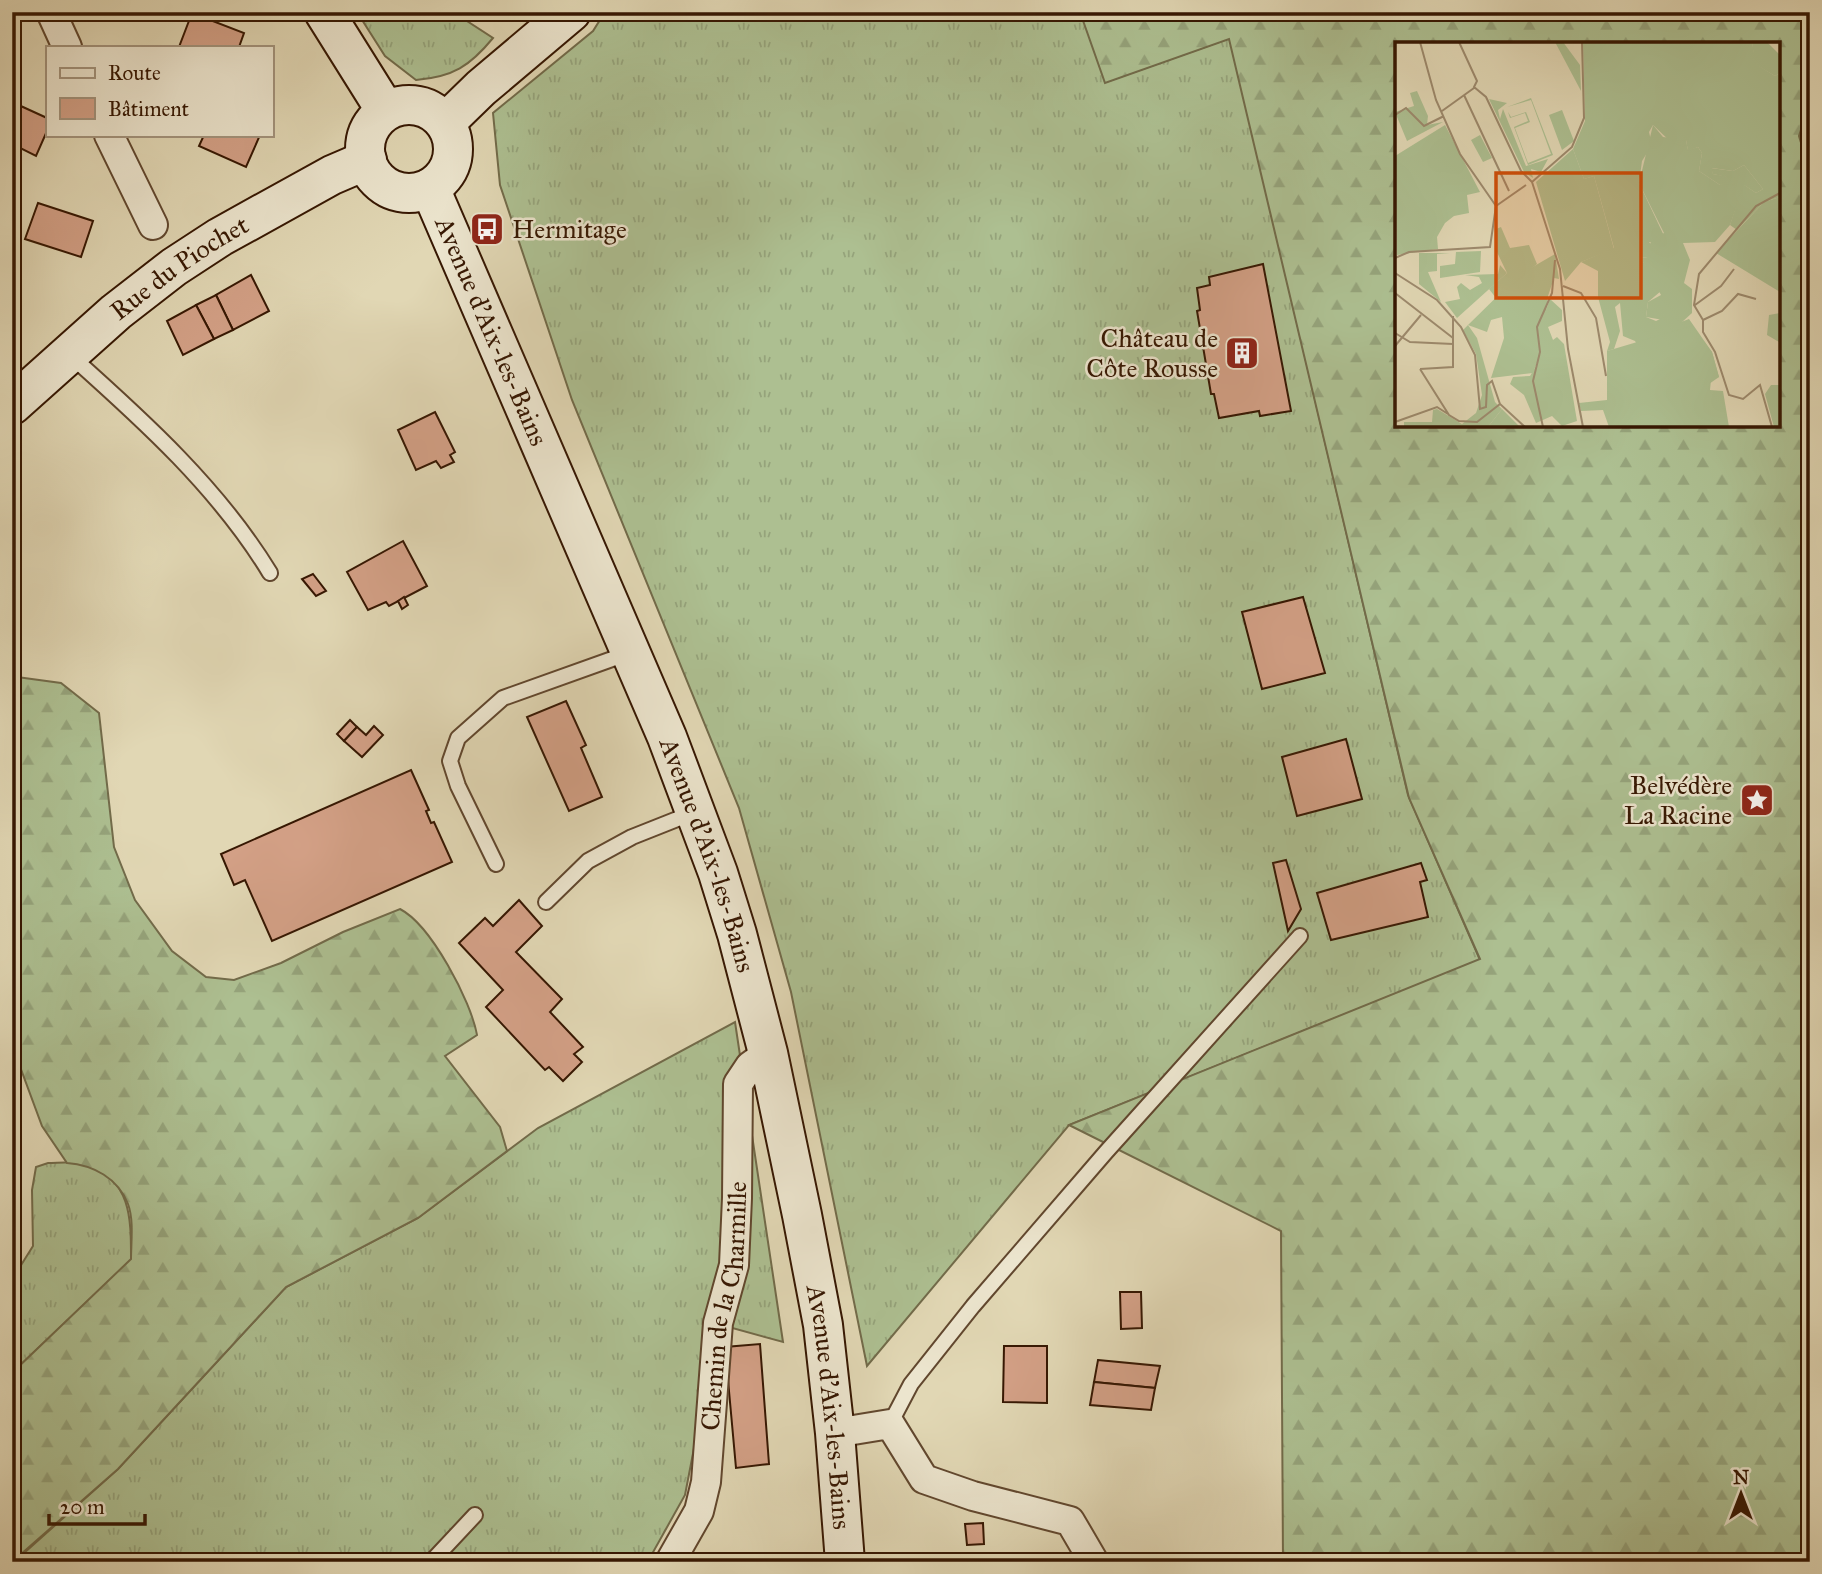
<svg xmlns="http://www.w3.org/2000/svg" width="1822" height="1574" viewBox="0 0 1822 1574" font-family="'IM FELL Great Primer',serif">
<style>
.grass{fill:url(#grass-tufts);stroke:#726b4a;stroke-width:2}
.forest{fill:url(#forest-firs);stroke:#726b4a;stroke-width:2;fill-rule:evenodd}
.building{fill:#d3a086;stroke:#361702;stroke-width:2}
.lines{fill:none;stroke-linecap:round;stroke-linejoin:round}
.lane-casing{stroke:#61472e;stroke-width:18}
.street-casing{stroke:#61472e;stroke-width:32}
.secondary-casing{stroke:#361702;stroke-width:42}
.lane{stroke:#ece5ce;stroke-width:14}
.street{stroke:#ece5ce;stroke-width:28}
.secondary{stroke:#ece5ce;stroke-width:38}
.labels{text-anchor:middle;stroke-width:5;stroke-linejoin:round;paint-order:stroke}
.poi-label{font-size:26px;fill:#361702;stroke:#ece5ce;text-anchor:end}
.street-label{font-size:26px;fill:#361702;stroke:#ece5ce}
.inset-road{fill:none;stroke:#9d8a6d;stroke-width:2}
.view{fill:#cd4f0a;fill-opacity:0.15;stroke:#cd4f0a;stroke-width:3.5}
.inset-edge{fill:none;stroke:#361702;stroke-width:3.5}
</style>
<defs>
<pattern id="grass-tufts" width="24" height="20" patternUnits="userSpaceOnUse" patternTransform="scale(1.75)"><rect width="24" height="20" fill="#adbf91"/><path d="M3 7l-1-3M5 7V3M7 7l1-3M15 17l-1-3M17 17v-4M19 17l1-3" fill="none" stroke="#95a37b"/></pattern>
<pattern id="forest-firs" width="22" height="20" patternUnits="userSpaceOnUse" patternTransform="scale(1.75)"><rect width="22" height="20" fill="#adbf91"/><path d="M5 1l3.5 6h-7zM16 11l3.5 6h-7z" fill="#95a37b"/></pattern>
</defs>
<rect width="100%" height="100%" fill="#e1d7b4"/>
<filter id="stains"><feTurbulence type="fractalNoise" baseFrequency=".00286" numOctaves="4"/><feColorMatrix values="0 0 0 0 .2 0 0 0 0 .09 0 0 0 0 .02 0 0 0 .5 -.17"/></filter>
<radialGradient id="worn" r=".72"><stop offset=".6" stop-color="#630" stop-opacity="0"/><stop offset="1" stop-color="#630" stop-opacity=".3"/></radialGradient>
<!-- grass -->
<g class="grass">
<path d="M 357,12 L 453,12 L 493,38 C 470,66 453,77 416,80 L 385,56 Z"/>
<path d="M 605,12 L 1081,12 L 1106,82 L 1230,38 L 1408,795 L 1480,960 L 1069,1125 L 867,1366 L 791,992 L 739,808 L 572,400 L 500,185 L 493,113 L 593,31 Z"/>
<path d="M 1810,102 L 1810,173 L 1799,136 Z"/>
<path d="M 735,1022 L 783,1342 L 718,1324 L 685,1495 L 652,1554 L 656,1562 L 14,1562 L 118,1469 L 286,1287 L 418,1218 L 538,1128 Z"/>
<path d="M 48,1163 C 60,1163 75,1161 86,1165 C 132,1179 131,1220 131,1260 L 12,1373 L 12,1270 L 18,1270 L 33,1246 L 32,1190 L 36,1167 Z"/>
</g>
<!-- forest -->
<g class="forest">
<path d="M 1080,12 L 1810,12 L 1810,102 L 1799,136 L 1810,173 L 1810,1562 L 1283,1562 L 1281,1231 L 1069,1125 L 1480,959 L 1409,798 L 1229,39 L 1105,83 ZM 1397,44 L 1778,44 L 1778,425 L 1397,425 Z"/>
<path d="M 17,677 L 61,683 L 99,713 L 114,847 L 135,900 L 172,951 L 206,977 L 234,980 L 281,963 L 343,932 L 400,909 C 431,925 471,1001 477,1035 L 445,1056 L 500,1127 L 507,1151 L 418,1218 L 286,1287 L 118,1469 L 12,1562 L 12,1373 L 131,1259 C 131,1243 134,1220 128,1204 C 118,1178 93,1165 67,1163 L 42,1126 L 12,1045 L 12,680 Z"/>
</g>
<!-- building -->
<g class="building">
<path d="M 192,13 L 244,33 L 239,47 L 179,47 Z"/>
<path d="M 12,102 L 47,118 L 47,131 L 36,156 L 12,144 Z"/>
<path d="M 204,135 L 260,135 L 246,167 L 199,146 Z"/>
<path d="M 38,203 L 93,221 L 81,257 L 25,239 Z"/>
<path d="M 1263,264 L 1291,411 L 1260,416 L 1259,411 L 1219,418 L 1214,394 L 1211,394 L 1197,311 L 1200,310 L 1197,288 L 1210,285 L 1209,277 Z"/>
<path d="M 251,275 L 269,311 L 233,330 L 216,295 Z"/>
<path d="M 216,295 L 233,330 L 214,339 L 196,305 Z"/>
<path d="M 196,305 L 214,339 L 183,355 L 167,321 Z"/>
<path d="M 435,412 L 455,452 L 450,455 L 454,462 L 441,468 L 436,461 L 416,470 L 398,430 Z"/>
<path d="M 403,541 L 427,586 L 389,606 L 386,602 L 368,610 L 347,572 Z"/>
<path d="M 313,574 L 326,591 L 316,596 L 302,579 Z"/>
<path d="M 404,597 L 408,605 L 402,609 L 398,601 Z"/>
<path d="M 1303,597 L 1325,673 L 1262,689 L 1242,612 Z"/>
<path d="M 566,701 L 586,745 L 581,748 L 602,797 L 569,811 L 527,717 Z"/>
<path d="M 350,720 L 357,727 L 344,741 L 337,734 Z"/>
<path d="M 374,726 L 383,735 L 362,757 L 344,741 L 357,727 L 366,735 Z"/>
<path d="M 1346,739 L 1362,799 L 1297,816 L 1282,757 Z"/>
<path d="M 411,770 L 429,810 L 426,811 L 431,823 L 434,822 L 452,862 L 272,941 L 245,880 L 234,885 L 221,854 Z"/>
<path d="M 1286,860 L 1301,909 L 1288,931 L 1273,863 Z"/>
<path d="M 1421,863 L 1427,880 L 1420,882 L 1428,917 L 1331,940 L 1317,893 Z"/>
<path d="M 519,900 L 542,926 L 516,952 L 562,999 L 550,1012 L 583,1047 L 574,1054 L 582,1062 L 563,1081 L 549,1067 L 545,1070 L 486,1007 L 503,990 L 459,943 L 485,918 L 493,926 Z"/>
<path d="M 1120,1292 L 1141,1292 L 1142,1328 L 1121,1329 Z"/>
<path d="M 760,1344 L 769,1464 L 736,1468 L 725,1347 Z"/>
<path d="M 1004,1346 L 1047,1346 L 1047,1403 L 1003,1402 Z"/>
<path d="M 1098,1360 L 1160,1366 L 1155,1388 L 1094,1382 Z"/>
<path d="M 1094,1382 L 1155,1388 L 1151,1410 L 1090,1405 Z"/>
<path d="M 983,1523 L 984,1544 L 967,1545 L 965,1524 Z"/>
<path d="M 779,1555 L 781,1562 L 750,1562 Z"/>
</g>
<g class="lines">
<!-- lane casing -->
<g class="lane-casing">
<g id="lane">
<path d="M 71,356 C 144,421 219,489 270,573"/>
<path d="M 496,864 L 458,786 L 450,761 L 458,738 L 503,698 L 629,653"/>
<path d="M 546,902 L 588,861 L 632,837 L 695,812"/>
<path d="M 890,1424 L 911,1384 L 973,1306 L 1106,1152 L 1300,936"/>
<path d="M 431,1562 L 475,1515"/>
</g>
</g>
<!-- street casing -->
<g class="street-casing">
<g id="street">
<path d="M 51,12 L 67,47"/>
<path d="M 109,135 L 153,225"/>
<path d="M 835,1433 L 890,1424 L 924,1479 L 973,1496 L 1070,1521 L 1094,1562"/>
<path id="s1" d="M 670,1562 L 699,1511 L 706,1482 L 718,1323 L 734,1265 L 737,1198 L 738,1084 L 750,1066 L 768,1053"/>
</g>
</g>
<!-- secondary casing -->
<g class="secondary-casing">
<g id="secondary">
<path d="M 324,12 L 386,111"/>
<circle cx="409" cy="149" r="44"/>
<path d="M 445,123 L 481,88 L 571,12"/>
<path id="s2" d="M 430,188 L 667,737 L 718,873 L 737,934 L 768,1053 L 802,1215 L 823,1325 L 835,1433 L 845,1562"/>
<path id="s3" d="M 12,405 L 116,312 L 174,267 L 220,237 L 332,175 L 367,160"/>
</g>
</g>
<!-- lane -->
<use href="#lane" class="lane"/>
<!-- street -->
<use href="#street" class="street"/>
<!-- secondary -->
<use href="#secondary" class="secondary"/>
</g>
<!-- icons -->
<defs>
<g id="bus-square" transform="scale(1.75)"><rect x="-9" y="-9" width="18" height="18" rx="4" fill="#8f2418" stroke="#ece5ce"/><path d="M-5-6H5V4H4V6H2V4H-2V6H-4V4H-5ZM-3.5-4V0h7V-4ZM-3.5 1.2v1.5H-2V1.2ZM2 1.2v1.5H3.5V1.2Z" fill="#fff"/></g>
<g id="building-square" transform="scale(1.75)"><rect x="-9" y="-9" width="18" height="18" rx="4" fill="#8f2418" stroke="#ece5ce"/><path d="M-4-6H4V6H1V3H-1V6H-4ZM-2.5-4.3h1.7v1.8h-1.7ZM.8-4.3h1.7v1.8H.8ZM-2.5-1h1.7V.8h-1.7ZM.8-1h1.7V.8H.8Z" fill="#fff"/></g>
<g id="sight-square" transform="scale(1.75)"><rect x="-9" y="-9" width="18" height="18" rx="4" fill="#8f2418" stroke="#ece5ce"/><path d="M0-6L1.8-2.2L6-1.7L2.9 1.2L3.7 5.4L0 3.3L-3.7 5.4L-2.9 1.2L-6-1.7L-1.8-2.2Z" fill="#fff"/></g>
</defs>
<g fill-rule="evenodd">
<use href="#bus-square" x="487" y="229"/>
<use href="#building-square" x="1242" y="353"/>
<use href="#sight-square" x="1757" y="800"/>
</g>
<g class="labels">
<!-- poi labels -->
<g class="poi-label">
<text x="512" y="238" text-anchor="start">Hermitage</text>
<text x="1218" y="347">Château de<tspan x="1218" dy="30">Côte Rousse</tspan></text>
<text x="1732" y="794">Belvédère<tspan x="1732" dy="30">La Racine</tspan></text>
</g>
<!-- street labels -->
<g class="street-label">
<text dy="9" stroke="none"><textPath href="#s3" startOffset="217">Rue du Piochet</textPath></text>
<text dy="9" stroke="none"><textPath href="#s2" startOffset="156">Avenue d'Aix-les-Bains</textPath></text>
<text dy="9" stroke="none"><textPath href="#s2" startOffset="723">Avenue d'Aix-les-Bains</textPath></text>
<text dy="9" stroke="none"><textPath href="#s1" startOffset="266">Chemin de la Charmille</textPath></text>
<text dy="9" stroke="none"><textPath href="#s2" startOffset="1290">Avenue d'Aix-les-Bains</textPath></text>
</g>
</g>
<!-- overview -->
<g transform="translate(1395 42)">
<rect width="385" height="385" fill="#e1d7b4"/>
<path d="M 160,0 L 168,0 L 185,23 L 186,49 ZM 357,0 L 372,0 L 385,13 L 385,31 L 380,34 L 360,22 ZM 22,49 L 33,74 L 32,83 L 48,80 L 12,99 L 0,70 L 19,64 L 15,51 ZM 136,56 L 158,113 L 133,123 L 119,85 L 133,79 L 130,71 L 115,76 L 113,70 L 116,75 L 131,70 L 135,80 L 120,86 L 133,121 L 156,112 L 136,58 L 112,65 ZM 94,57 L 112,61 L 103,68 L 105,77 L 108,67 L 131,124 L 153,117 L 146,130 L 136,127 L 138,136 L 129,130 ZM 50,83 L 85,150 L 72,153 L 74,171 L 59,174 L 50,181 L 42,195 L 43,207 L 2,213 L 0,114 ZM 258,83 L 268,95 L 291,98 L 293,108 L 303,105 L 307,111 L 304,129 L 325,143 L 341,137 L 318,132 L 316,126 L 338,129 L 349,123 L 368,147 L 361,151 L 349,143 L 335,183 L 320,200 L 288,201 L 295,218 L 289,241 L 297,247 L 297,271 L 286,281 L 251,275 L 253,260 L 266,253 L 246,216 L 253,215 L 256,198 L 269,191 L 244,141 ZM 178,107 L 189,137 L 199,134 L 219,207 L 186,220 L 170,239 L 141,140 ZM 385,155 L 385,250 L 321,211 L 369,160 ZM 86,209 L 85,230 L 45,236 L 45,224 L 60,222 L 61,210 ZM 24,211 L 55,211 L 42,212 L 42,229 L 33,230 L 46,260 L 24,242 ZM 160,212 L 164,237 L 159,236 L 153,254 L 146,310 L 138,331 L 96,336 L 109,296 L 107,275 L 96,278 L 92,290 L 73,283 L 124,233 ZM 105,223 L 112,231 L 62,276 L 50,260 L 65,257 L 62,245 L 66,241 L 75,248 L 87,241 L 84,235 L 70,233 L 103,232 ZM 385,271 L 385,300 L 384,300 L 372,293 L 374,273 ZM 107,367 L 125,385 L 93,385 Z" fill="#adbf91"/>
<path d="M 188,0 L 357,0 L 361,22 L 380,34 L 385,31 L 385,155 L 369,160 L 342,188 L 335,183 L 348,142 L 361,151 L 368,147 L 349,123 L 338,129 L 317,126 L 318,132 L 341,136 L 341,142 L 325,143 L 304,129 L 307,111 L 303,105 L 293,109 L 291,98 L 285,99 L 290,105 L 277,101 L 258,83 L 254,90 L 257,103 L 247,119 L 244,141 L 272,200 L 254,200 L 262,208 L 259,223 L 252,215 L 246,216 L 266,249 L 253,260 L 251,275 L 261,279 L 273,273 L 286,280 L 294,277 L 317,310 L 324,335 L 314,342 L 245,308 L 240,299 L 228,294 L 225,261 L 220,265 L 225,289 L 219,307 L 212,309 L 215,300 L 203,255 L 203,229 L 186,220 L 219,206 L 199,134 L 189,137 L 178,107 L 190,79 ZM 106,185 L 115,206 L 134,203 L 142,222 L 101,256 L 94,247 L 112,231 L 100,206 L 101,187 ZM 155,257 L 167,268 L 167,279 L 153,285 L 158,298 L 162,295 L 169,302 L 182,379 L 167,384 L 157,374 L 141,381 L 129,353 L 115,342 L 118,335 L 135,334 L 143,321 L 143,289 ZM 73,283 L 82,296 L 100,360 L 107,367 L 93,385 L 9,385 L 9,380 L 37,380 L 38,368 L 42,367 L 67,382 L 81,371 L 87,353 L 81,312 L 68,288 ZM 376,343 L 385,343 L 385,385 L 379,385 L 370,352 Z" fill="#adbf91"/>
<path d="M 167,68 L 179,99 L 167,108 L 154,73 ZM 85,93 L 97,116 L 88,120 L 76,98 ZM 296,284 L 317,310 L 324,335 L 316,338 L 315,348 L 328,349 L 334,385 L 214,385 L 208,368 L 186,369 L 184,361 L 212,358 L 212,309 Z" fill="#adbf91"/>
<path class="inset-road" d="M 25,0 L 41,58 L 65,112 L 101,164M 64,0 L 82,39 L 79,45 L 91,55 L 126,129 L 137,140M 69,53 L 114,149M 47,69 L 79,46M 0,73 L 11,66 L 29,84 L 49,74M 137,140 L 165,227 L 173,307 L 188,385M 137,140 L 177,105 L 189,76 L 187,0M 101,164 L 131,143M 0,216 L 14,210 L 95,205 L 101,164M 0,231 L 42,258 L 66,285 L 80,313 L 85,367 L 91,365 L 92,343 L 97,339 L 105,362 L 130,385M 168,244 L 186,251 L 201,276 L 211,334M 0,251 L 58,296M 300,263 L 326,244 L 339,227M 308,278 L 299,263 L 304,232 L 361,164 L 385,151M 308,278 L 308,290 L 320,310 L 334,353 L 348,357 L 365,343 L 377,385M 308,278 L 327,269 L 343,252 L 361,257M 0,291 L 15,300 L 58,302M 0,304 L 26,273M 25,327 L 54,373 L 64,379 L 82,380 L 105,362M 25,327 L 58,325 L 58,274M 0,380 L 42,365 L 53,372M 148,385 L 138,339 L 145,310 L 142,285 L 157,251 L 160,218"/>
<path class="view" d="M 101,131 L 246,131 L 246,256 L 101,256 Z"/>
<rect width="385" height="385" class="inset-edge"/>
</g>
<!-- margin -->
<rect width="1822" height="1574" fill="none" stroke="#e1d7b4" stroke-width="42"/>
<rect x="14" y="14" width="1794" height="1546" fill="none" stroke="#361702" stroke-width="3.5"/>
<rect x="21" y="21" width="1780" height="1532" fill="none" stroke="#361702" stroke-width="2"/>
<!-- legend -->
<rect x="46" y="46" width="228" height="91" fill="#ece5ce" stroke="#a3937c" stroke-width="2"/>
<rect x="60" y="68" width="35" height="10" fill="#ece5ce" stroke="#a3937c" stroke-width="2"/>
<text x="108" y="80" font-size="21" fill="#361702">Route</text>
<rect x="60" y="98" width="35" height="21" fill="#d3a086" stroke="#a3937c" stroke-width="2"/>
<text x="108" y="116" font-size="21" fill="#361702">Bâtiment</text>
<!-- north arrow -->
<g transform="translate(1741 1494)" stroke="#ece5ce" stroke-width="5" paint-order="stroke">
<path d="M0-5L12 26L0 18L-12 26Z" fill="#361702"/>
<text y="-10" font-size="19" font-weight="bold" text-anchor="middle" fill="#361702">N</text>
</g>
<!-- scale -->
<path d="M49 1514v10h96v-10" fill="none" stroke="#361702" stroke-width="3.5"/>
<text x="60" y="1514" font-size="21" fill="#361702" stroke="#ece5ce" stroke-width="5" paint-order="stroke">20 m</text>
<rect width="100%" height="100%" filter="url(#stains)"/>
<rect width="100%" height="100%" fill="url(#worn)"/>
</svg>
